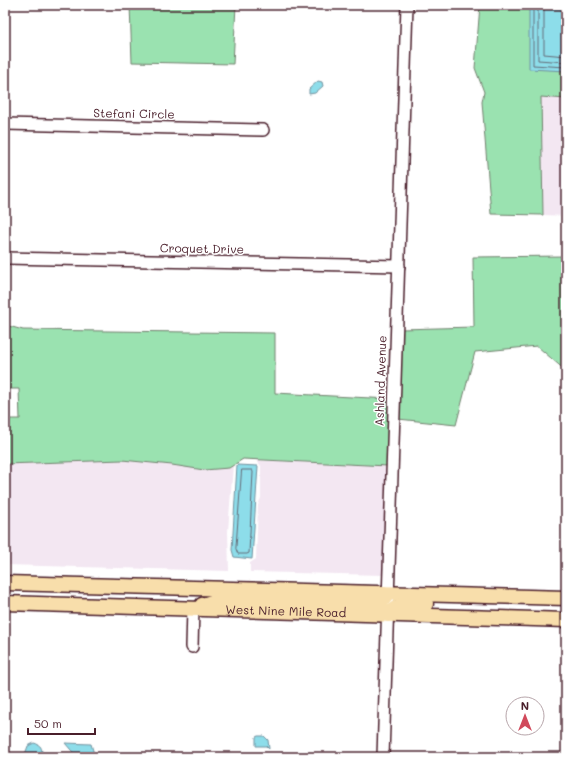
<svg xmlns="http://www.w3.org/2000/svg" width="571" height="762" viewBox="0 0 571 762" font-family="Mali,sans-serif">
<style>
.built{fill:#f3e7f2}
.green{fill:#9ae2b0;stroke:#72806e}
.water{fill:#8dddea;stroke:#72919e}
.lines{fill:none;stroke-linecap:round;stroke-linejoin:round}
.shore{stroke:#656b77;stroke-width:1}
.minor-casing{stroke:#4a1f2b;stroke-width:14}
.major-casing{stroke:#4a1f2b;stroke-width:17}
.minor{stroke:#fff;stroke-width:11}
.major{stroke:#f8deab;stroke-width:14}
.labels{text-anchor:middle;stroke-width:3;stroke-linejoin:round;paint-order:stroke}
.street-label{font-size:12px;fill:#4a1f2b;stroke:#fff}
</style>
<rect width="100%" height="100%" fill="#fff"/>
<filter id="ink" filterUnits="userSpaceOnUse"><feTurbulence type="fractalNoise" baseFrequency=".025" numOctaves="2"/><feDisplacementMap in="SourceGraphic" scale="8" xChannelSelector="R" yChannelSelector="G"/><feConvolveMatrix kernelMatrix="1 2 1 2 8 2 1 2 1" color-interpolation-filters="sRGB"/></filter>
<g filter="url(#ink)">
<!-- built -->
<g class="built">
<path d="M 541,96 L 566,99 L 566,216 L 543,215 Z"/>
<path d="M 122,460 L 172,465 L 204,470 L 229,468 L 233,465 L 228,531 L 229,571 L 5,565 L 5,464 Z"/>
<path d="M 256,460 L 388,466 L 384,575 L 250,572 L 250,563 L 256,559 L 258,505 L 261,498 L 261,466 Z"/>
</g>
<!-- green -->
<g class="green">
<path d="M 130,5 L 236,5 L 233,64 L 132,62 Z"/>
<path d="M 480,5 L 566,5 L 566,99 L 541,97 L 543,215 L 491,214 L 482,102 L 484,92 L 475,68 Z"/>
<path d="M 566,256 L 566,371 L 537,346 L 475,352 L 456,425 L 398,419 L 401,329 L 474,327 L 473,257 Z"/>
<path d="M 5,325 L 23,330 L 275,333 L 275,393 L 390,399 L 388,466 L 243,459 L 229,468 L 204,470 L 172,465 L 122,460 L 5,464 L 5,419 L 20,419 L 19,389 L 5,389 Z"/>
</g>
<!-- water -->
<g class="water">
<path d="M 529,5 L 566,5 L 566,71 L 529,69 Z"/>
<path d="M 318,81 L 322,82 L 323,86 L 315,93 L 309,94 L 309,89 Z"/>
<path d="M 237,465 L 258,466 L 252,559 L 234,557 L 232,550 Z"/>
<path d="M 258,736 L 264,736 L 268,740 L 269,749 L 266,746 L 256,746 L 256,737 Z"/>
<path d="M 34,743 C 41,745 42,748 42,754 L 39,757 L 24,757 L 28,746 Z"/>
<path d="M 65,743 L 91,744 L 95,757 L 77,757 Z"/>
</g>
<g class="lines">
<!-- shore -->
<g class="shore">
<path d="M 533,5 L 533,65 L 566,67"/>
<path d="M 538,5 L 538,60 L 566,62"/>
<path d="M 544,5 L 544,54 L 566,56"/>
<path d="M 242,470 L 252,470 L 253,472 L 249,553 L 247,554 L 238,554 L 236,549 Z"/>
</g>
<!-- minor casing -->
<g class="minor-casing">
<g id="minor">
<path d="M 5,124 L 263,130"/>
<path d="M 5,258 L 399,266"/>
<path d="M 192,647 L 193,608"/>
<path d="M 383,757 L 407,5"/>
</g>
</g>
<!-- major casing -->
<g class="major-casing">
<g id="major">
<path d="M 5,583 L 566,598"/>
<path id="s1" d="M 5,603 L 566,620"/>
<path d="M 202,605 L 222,599 L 381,603 L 388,594"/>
<path d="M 388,615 C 398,602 410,603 426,604"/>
</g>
</g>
<!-- minor -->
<use href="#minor" class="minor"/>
<!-- major -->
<use href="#major" class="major"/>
</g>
</g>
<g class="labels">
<!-- street labels -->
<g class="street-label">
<text transform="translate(134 114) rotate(1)" y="4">Stefani Circle</text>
<text transform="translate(202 249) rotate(1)" y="4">Croquet Drive</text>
<text transform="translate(381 381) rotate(-88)" y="4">Ashland Avenue</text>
<text dy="4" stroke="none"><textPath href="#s1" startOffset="281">West Nine Mile Road</textPath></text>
</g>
</g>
<!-- margin -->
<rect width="571" height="762" fill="none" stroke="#fff" stroke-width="20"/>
<rect x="10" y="10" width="551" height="742" fill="none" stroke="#4a1f2b" stroke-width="1.5" filter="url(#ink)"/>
<!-- north arrow -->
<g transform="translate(525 716)"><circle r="19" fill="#ffffff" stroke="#b7a5aa"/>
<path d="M0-3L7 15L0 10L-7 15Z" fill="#d1495b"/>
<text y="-6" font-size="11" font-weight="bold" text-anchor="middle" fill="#4a1f2b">N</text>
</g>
<!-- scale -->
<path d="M28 728v6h67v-6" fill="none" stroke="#4a1f2b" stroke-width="2"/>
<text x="34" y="728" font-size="12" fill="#4a1f2b" stroke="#ffffff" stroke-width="3" paint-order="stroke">50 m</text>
</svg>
